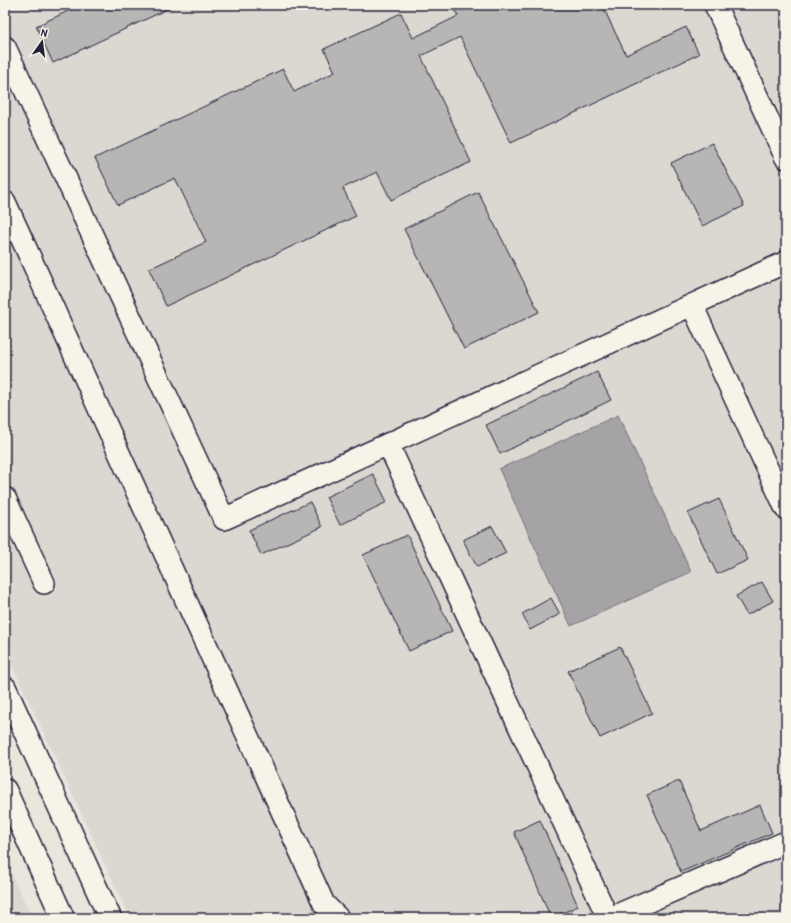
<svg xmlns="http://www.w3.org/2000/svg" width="791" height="923" viewBox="0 0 791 923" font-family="'Patrick Hand',sans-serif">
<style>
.built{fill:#dbd8d2}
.water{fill:#a6a3a6;stroke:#716f7b}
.building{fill:#b8b6b5;stroke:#22223b}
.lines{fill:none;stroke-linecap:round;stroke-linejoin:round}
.street-casing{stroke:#22223b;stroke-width:24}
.secondary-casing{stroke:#22223b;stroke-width:25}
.street{stroke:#f7f3e8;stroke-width:21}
.secondary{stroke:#f7f3e8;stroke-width:22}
</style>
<rect width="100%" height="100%" fill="#eae6de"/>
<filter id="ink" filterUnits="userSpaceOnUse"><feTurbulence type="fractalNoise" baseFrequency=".025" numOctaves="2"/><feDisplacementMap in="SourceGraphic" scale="8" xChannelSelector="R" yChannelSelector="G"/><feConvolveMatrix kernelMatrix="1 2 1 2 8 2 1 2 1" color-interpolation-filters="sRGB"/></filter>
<g filter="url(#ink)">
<!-- built -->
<g class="built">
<path d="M 5,5 L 786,5 L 786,918 L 130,918 L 5,650 Z"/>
<path d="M 5,860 L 32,918 L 5,918 Z"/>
</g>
<!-- water -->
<path class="water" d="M 618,415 L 691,572 L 571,626 L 499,469 Z"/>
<!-- building -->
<g class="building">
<path d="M 81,5 L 176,5 L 53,63 L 36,26 Z"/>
<path d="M 453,5 L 602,5 L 626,55 L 686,27 L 699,54 L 511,143 L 460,37 L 421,56 L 471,162 L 391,200 L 377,172 L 343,188 L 356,216 L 166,306 L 149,269 L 206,242 L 175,178 L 118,205 L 95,158 L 283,69 L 294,92 L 335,72 L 324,49 L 401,13 L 413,38 L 458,16 Z"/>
<path d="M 712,143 L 744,206 L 702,226 L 671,163 Z"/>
<path d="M 478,192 L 539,312 L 464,349 L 404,229 Z"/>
<path d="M 597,372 L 611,400 L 500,454 L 486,425 Z"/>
<path d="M 373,474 L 387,502 L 340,525 L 326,497 Z"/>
<path d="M 719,499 L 748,560 L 717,574 L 688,513 Z"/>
<path d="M 310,502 L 322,527 L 261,555 L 249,530 Z"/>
<path d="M 492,526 L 506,553 L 477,567 L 463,540 Z"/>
<path d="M 407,535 L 452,631 L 409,651 L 363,555 Z"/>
<path d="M 762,582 L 773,601 L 747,615 L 736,596 Z"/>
<path d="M 551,598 L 560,614 L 530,630 L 522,614 Z"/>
<path d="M 620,647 L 652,713 L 600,738 L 568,671 Z"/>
<path d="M 679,781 L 701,831 L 760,805 L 772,833 L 681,872 L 647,795 Z"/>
<path d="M 540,820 L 578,906 L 551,918 L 514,832 Z"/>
</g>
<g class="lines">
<!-- street casing -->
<g class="street-casing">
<g id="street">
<path d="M 715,5 L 786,158"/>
<path d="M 5,47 L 224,519 L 786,262"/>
<path d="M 5,202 L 324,904 L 338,918"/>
<path d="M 692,305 L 786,509"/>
<path d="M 388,444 L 608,918"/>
<path d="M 5,498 L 44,583"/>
<path d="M 610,918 L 786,842"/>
</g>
</g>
<!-- secondary casing -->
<g class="secondary-casing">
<g id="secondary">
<path d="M 5,688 L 110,918"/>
<path d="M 5,790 L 63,918"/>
</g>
</g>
<!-- street -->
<use href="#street" class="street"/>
<!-- secondary -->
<use href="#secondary" class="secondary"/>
</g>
</g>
<!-- margin -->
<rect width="791" height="923" fill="none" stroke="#f7f3e8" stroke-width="20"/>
<rect x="10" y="10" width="771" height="903" fill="none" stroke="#22223b" stroke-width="1.5" filter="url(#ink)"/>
<!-- north arrow -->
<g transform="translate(42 42) rotate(14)" stroke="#f7f3e8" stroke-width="3" paint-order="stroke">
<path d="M0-3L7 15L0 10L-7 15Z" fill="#22223b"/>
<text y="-6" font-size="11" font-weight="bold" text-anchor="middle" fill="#22223b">N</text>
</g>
</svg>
